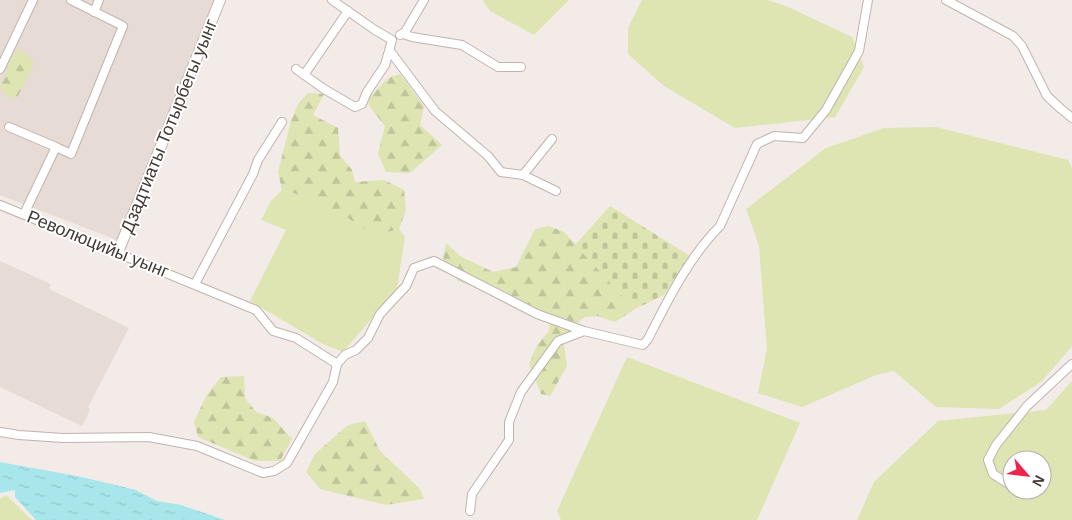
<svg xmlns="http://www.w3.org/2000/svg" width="1072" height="520" viewBox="0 0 1072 520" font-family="Arial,sans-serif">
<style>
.residential{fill:#e6dbd5}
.grass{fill:#dee4b2;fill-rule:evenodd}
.forest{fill:url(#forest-firs)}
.cemetery{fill:url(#cemetery-stones)}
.water{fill:url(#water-ripples)}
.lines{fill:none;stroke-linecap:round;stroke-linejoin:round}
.minor-casing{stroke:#c0b3ad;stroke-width:10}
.tertiary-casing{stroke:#c0b3ad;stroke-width:12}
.minor{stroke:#fff;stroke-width:8}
.tertiary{stroke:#fff;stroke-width:10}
.labels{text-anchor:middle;stroke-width:4;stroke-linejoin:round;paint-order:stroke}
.street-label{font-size:18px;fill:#453a36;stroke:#fff}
</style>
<defs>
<pattern id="forest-firs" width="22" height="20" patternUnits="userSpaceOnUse" patternTransform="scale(1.25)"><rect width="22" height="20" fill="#dee4b2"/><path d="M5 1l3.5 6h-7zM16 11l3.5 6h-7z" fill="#c0c49a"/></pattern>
<pattern id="cemetery-stones" width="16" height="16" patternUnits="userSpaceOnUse" patternTransform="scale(1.25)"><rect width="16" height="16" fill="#dee4b2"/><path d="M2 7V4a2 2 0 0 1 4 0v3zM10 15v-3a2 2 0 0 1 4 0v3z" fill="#c0c49a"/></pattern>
<pattern id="water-ripples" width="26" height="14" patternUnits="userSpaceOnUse" patternTransform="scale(1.25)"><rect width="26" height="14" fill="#a7e7eb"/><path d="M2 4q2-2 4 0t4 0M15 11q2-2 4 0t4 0" fill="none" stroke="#91c7ca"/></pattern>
</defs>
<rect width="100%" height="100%" fill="#f2ebe7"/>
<!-- residential -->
<g class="residential">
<path d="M 0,0 L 214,0 L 117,240 L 0,195 Z"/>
<path d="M 0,261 L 51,284 L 49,289 L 129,328 L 88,407 L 90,410 L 82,426 L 0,387 Z"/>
</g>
<!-- grass -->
<g class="grass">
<path d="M 483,0 L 569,0 L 534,35 L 490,11 Z"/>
<path d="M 642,0 L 767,0 L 786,6 L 852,37 L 864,67 L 835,117 L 735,128 L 664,86 L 628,54 L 628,28 Z"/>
<path d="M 936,127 L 1068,160 L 1072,168 L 1072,346 L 1042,381 L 999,409 L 936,407 L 894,371 L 876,375 L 802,407 L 758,393 L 767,349 L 759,246 L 746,209 L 826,148 L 884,128 Z"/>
<path d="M 282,190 L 317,200 L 376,235 L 399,229 L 405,237 L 397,289 L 343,352 L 323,344 L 250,301 L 286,230 L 261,220 L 271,201 Z"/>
<path d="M 627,357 L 800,423 L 757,520 L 561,520 L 557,511 Z"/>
<path d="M 1072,381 L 1072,520 L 857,520 L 874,482 L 938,421 L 1046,410 ZM 1012,460 L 1042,460 L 1042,490 L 1012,490 Z"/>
<path d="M 6,495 L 32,520 L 0,520 L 0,499 Z"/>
</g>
<!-- forest -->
<g class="forest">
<path d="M 18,48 L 29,57 L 34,63 L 17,98 L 7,97 L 0,88 L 11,58 Z"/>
<path d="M 400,74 L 424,106 L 420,125 L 442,145 L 410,173 L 386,172 L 378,154 L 385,126 L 369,106 L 369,98 L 388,78 Z"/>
<path d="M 308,93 L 324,94 L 313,115 L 338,128 L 340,155 L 352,170 L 355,182 L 384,180 L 404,190 L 406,210 L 399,229 L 376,235 L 317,200 L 282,190 L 278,172 L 291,121 L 298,104 Z"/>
<path d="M 548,226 L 564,232 L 635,309 L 615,322 L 597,316 L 585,317 L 572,327 L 564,345 L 567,366 L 550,396 L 541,394 L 529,364 L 537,345 L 549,331 L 550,316 L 528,304 L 458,281 L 443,261 L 446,243 L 460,256 L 493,272 L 516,267 L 535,229 Z"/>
<path d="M 244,376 L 245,398 L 256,412 L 273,418 L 292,439 L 280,461 L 255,461 L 198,437 L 194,422 L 206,396 L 221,377 Z"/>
<path d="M 365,421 L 380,451 L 420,489 L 424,499 L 386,505 L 320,489 L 306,472 L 315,454 L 348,425 Z"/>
</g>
<!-- cemetery -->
<path class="cemetery" d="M 610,206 L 690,256 L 664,295 L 635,309 L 575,245 Z"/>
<!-- water -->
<path class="water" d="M 0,462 L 82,477 L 136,490 L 157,501 L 181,505 L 225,520 L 36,520 L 15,497 L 15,490 L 0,493 Z"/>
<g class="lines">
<!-- minor casing -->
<g class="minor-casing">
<g id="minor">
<path d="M 946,0 L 1013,36 L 1022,46 L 1047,96 L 1061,109 L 1072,118"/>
<path d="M 94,12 L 99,0"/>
<path d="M 403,34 L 412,37 L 462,45 L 498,67 L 521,67"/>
<path d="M 400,35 L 405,32 L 424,0"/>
<path d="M 390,51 L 435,111 L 488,156 L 501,172 L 523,175 L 556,191"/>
<path d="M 0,69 L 33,0"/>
<path d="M 296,69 L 324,89 L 355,107 L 362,104 L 367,92 L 385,65 L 392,40 L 375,30 L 332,0"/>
<path d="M 304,75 L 348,11"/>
<path d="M 9,127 L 56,147"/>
<path d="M 523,175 L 552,139"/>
<path d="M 0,205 L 256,310 L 273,331 L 296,338 L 337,364 L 333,382 L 287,463 L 274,471 L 263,473 L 197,446 L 149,437 L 63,438 L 19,435 L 0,432"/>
<path d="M 24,214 L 56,147 L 71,154 L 123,26 L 71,0"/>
<path d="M 195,284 L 253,174 L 258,160 L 282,122"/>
<path d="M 337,364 L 345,355 L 356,350 L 368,338 L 380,314 L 406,286 L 414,268 L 434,261 L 537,314 L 584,331"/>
<path d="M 1012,486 L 993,474 L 988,460 L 996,445 L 1027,406 L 1072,364"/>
<path d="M 470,511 L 472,494 L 509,440 L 509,422 L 521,392 L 558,341 L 584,331 L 643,345 L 648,339 C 668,300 689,257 720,226 L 757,144 L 774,136 L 803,138 L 826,110 L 859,51 L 868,0"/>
</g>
</g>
<!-- tertiary casing -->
<g class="tertiary-casing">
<path id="tertiary" d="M 118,252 L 220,0"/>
</g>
<!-- minor -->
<use href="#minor" class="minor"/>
<!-- tertiary -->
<use href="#tertiary" class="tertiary"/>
</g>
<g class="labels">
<!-- street labels -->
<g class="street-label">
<text transform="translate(169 126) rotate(-68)" y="6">Дзадтиаты Тотырбегы уынг</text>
<text transform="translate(98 244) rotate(22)" y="6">Революцийы уынг</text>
</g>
</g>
<!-- north arrow -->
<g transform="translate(1027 475) rotate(118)"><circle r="24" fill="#ffffff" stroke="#b5b0af"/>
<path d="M0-4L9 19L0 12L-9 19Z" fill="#eb244b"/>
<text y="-8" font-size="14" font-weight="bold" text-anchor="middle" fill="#453a36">N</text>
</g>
</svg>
